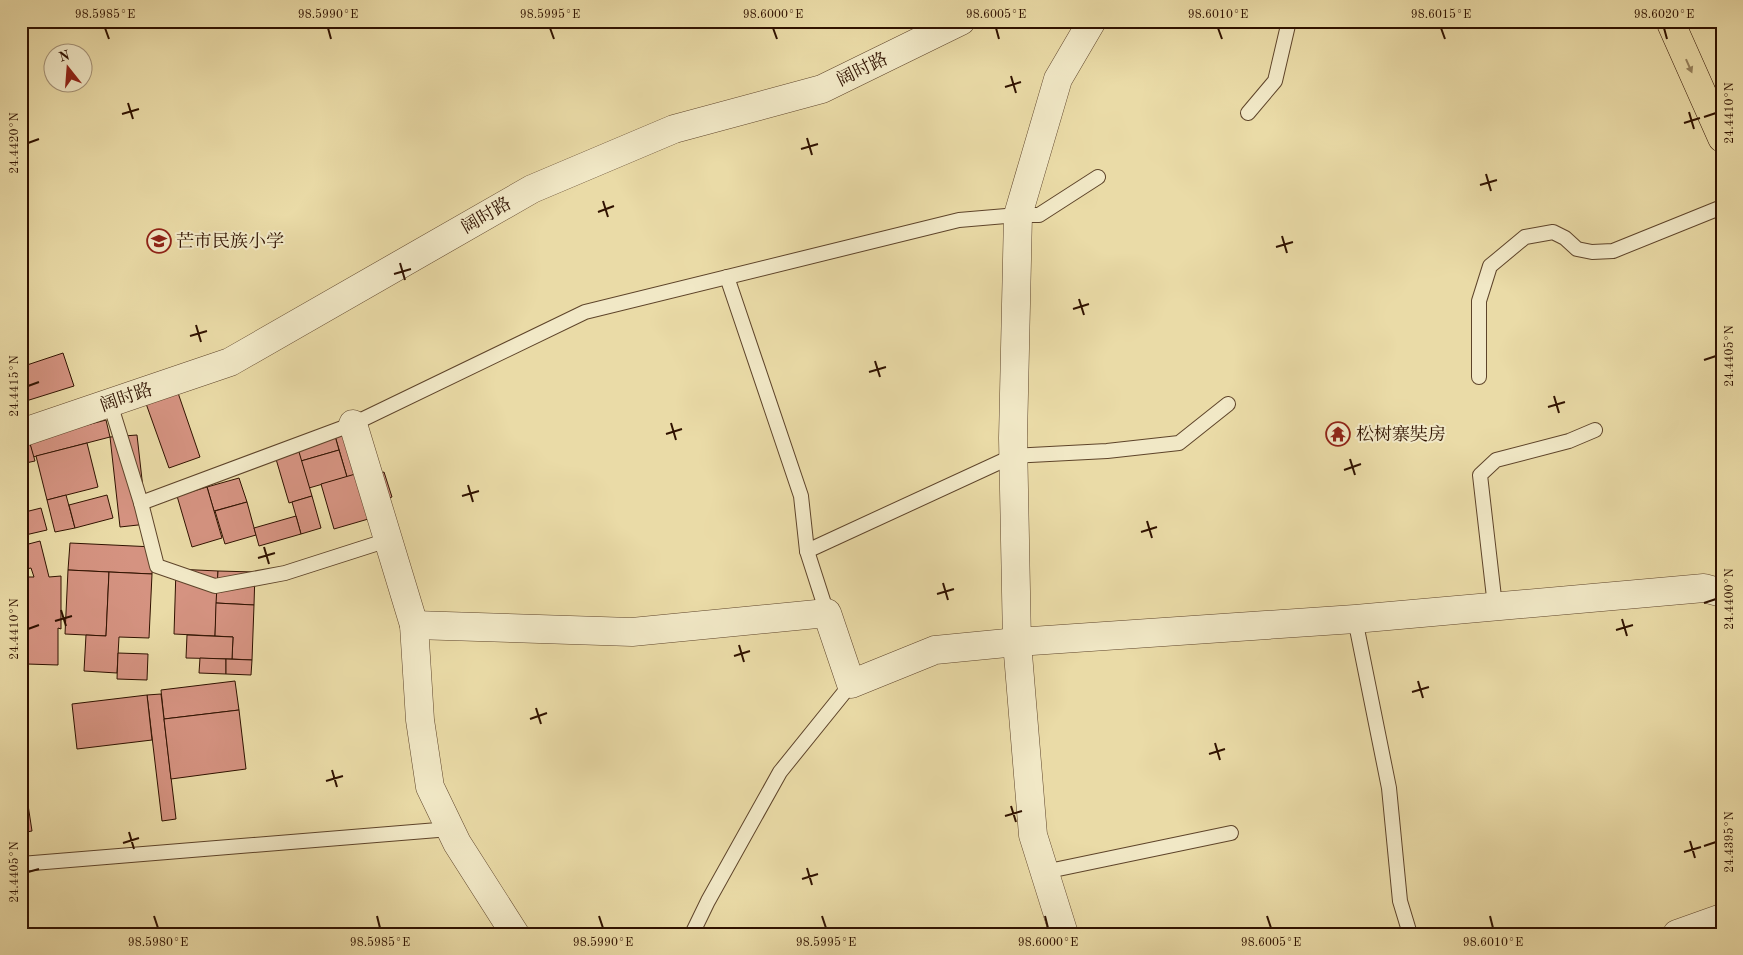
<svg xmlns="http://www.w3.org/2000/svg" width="1743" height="955" viewBox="0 0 1743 955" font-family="'Old Standard TT','Noto Serif SC',serif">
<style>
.building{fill:#d59381;stroke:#301200}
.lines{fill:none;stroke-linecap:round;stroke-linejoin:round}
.lane-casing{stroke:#5e442a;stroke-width:16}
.street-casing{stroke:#5e442a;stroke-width:29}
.primary-casing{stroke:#301200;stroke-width:29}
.lane{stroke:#f1e8c6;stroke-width:14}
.street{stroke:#f1e8c6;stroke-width:28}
.primary{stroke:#eadba7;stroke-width:28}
.oneway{fill:#96815c}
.ticks{fill:none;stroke:#301200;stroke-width:2}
.labels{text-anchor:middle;stroke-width:4;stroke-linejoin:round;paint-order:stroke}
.street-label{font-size:18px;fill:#301200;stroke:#f1e8c6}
.poi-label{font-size:18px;fill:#301200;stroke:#f1e8c6;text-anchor:start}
.neatline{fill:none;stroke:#301200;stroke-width:2}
.ticks-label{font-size:12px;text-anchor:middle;fill:#301200}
</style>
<rect width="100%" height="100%" fill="#eadba7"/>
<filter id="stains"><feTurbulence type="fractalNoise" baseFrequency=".004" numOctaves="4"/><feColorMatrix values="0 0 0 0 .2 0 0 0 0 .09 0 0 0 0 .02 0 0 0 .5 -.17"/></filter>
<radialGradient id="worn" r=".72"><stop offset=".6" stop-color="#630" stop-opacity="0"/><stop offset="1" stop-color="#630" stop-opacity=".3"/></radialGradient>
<!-- building -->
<g class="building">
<path d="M 63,353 L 74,386 L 26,401 L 21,386 L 21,367 Z"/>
<path d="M 176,387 L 200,457 L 169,468 L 144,398 Z"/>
<path d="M 106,420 L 110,437 L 33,457 L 29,440 Z"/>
<path d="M 360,420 L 374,469 L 347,477 L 333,429 Z"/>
<path d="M 333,429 L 339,450 L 301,461 L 295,440 Z"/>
<path d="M 137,435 L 147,524 L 120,527 L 110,437 Z"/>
<path d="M 29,440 L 35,461 L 21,464 L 21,442 Z"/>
<path d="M 87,443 L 98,487 L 47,500 L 36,456 Z"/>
<path d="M 339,450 L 347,477 L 309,488 L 301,461 Z"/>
<path d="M 299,452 L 312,496 L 289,503 L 276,459 Z"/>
<path d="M 369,470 L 382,515 L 334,529 L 321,484 Z"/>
<path d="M 384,472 L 392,497 L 378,501 L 371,476 Z"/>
<path d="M 239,478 L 247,502 L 214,511 L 207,487 Z"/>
<path d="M 207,487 L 222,538 L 192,547 L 177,496 Z"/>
<path d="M 66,495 L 75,528 L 55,532 L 47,500 Z"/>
<path d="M 107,495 L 113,518 L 75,528 L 69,505 Z"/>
<path d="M 312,496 L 321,528 L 301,534 L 292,502 Z"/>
<path d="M 247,502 L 256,535 L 225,544 L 215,511 Z"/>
<path d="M 41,508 L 47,530 L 21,536 L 21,513 Z"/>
<path d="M 296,516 L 301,534 L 259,546 L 254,528 Z"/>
<path d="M 40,541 L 49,577 L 61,576 L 61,629 L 58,628 L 58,665 L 27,664 L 21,663 L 21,629 L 27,629 L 27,577 L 34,577 L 31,568 L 21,570 L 21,546 Z"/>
<path d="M 70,543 L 154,547 L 152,574 L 68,570 Z"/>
<path d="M 176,569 L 218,571 L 215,636 L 174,634 Z"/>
<path d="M 68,570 L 109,572 L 106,636 L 65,634 Z"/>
<path d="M 218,571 L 255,572 L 254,605 L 216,603 Z"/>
<path d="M 109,572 L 152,574 L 149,638 L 119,637 L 117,673 L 84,671 L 86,635 L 106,636 Z"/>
<path d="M 216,603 L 254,605 L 252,660 L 232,659 L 233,637 L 215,636 Z"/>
<path d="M 187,635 L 233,637 L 232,659 L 186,658 Z"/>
<path d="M 118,653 L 148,654 L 147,680 L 117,679 Z"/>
<path d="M 200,658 L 226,659 L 226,674 L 199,673 Z"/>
<path d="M 226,659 L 252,660 L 251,675 L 226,674 Z"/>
<path d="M 235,681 L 239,710 L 164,719 L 161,690 Z"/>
<path d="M 161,694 L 176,819 L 162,821 L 147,695 Z"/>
<path d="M 147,695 L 152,740 L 77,749 L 72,704 Z"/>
<path d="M 239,710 L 246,769 L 171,779 L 164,719 Z"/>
<path d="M 21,759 L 32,831 L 21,833 Z"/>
</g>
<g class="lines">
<!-- lane casing -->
<g class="lane-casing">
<g id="lane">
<path d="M 1248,113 L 1275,81 L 1289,21"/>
<path d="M 727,277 L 801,496 L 807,551 L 827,613"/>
<path d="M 1479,377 L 1479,301 L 1490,266 L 1525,237 L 1553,232 L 1565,238 L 1577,249 L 1592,252 L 1613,251 L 1722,207"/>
<path d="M 110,403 L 141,503 L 157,566 L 215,586 L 285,573 L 388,540"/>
<path d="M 141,503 L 353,424 L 585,312 L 959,220 L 1018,215 L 1039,215 L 1098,177"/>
<path d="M 807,551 L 1013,456 L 1107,451 L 1179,443 L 1228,404"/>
<path d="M 1495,606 L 1480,475 L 1496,460 L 1569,441 L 1595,430"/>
<path d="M 1355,619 L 1389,788 L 1400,901 L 1410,934"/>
<path d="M 21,864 L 450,829"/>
<path d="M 1044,872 L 1231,833"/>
<path d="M 692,934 L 708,901 L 780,772 L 851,684"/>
</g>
</g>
<!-- street casing -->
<g class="street-casing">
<g id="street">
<path d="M 353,424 L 414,625 L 420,720 L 430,787 L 457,843 L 515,934"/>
<path d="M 21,433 L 230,362 L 532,189 L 674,129 L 822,89 L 961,21"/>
<path d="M 414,625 L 632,632 L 827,613 L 851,684 L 935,650 L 1017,642 L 1355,619 L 1704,588 L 1722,593"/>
<path d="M 1064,934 L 1033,835 L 1017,642 L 1013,438 L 1018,215 L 1058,79 L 1092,21"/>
<path d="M 1677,934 L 1722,918"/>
</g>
</g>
<!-- primary casing -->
<g class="primary-casing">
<path id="primary" d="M 1670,21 L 1722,138"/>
</g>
<!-- lane -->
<use href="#lane" class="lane"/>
<!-- street -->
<use href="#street" class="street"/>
<!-- primary -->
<use href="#primary" class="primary"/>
</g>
<!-- one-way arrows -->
<defs><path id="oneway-solid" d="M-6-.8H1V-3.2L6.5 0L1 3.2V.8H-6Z" transform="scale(1.25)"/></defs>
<use class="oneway" href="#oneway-solid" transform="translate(1689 66) rotate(66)"/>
<!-- ticks -->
<path class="ticks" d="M 105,28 L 109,39M 328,28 L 331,39M 550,28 L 554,39M 773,28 L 777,39M 996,28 L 999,39M 1218,28 L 1222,39M 1441,28 L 1445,39M 1664,28 L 1667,39M 1011,76 L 1016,93M 1005,87 L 1021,82M 128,103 L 133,119M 1689,112 L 1694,129M 122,114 L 139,109M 1704,117 L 1716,113M 1684,123 L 1700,118M 807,138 L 812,155M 28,143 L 39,139M 801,149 L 818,144M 1486,174 L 1491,191M 1480,185 L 1497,180M 603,201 L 608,217M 598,212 L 614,206M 1282,236 L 1287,253M 1276,247 L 1293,242M 400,263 L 405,280M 394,274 L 411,269M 1079,299 L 1084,315M 1073,309 L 1089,304M 196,325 L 201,342M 190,336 L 207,331M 1704,360 L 1716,356M 875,361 L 880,377M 869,372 L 886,367M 28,386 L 39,382M 1554,396 L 1559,413M 1548,407 L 1565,402M 671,423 L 676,440M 666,434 L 682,429M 1350,459 L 1355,475M 1344,470 L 1361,464M 468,485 L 473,502M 462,496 L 479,491M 1147,521 L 1152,538M 1141,532 L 1157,527M 264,547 L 269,564M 258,558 L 275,553M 943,583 L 948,600M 937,594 L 954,589M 1704,603 L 1716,599M 61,610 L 66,626M 1622,619 L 1627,636M 55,621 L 72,616M 28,629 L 39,625M 1616,630 L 1633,625M 739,645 L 744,662M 734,656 L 750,651M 1418,681 L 1423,698M 1412,692 L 1429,687M 536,708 L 541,724M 530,719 L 547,713M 1215,743 L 1220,760M 1209,754 L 1225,749M 332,770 L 337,787M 326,781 L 343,776M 1011,806 L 1016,822M 1005,816 L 1022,811M 129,832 L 134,849M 1690,841 L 1695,858M 123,843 L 139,838M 1704,846 L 1716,842M 1684,852 L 1701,847M 807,868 L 812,885M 28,872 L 39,869M 802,879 L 818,874M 154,916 L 158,928M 377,916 L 380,928M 599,916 L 603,928M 822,916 L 826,928M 1045,916 L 1048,928M 1267,916 L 1271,928M 1490,916 L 1493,928"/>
<!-- icons -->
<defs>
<g id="school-ring" transform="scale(1.25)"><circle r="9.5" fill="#f1e8c6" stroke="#8f2418" stroke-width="1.5"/><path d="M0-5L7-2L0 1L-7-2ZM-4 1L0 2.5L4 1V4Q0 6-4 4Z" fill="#8f2418"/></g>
<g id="temple-ring" transform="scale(1.25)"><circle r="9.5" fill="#f1e8c6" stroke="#8f2418" stroke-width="1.5"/><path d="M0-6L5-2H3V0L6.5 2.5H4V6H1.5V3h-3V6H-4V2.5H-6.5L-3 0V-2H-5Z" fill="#8f2418"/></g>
</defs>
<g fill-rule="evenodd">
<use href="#school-ring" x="159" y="241"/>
<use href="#temple-ring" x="1338" y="434"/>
</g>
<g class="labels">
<!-- street labels -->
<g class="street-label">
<text transform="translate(862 69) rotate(-26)" y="6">阔时路</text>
<text transform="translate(486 215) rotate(-30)" y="6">阔时路</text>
<text transform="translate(126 397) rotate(-19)" y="6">阔时路</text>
</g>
<!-- poi labels -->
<g class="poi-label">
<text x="176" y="247">芒市民族小学</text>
<text x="1356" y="440">松树寨奘房</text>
</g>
</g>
<!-- margin -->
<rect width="1743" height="955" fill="none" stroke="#eadba7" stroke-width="55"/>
<!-- north arrow -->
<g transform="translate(68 68) rotate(343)"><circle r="24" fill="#f1e8c6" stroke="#a49277"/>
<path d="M0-4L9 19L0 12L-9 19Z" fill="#8f2418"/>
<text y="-8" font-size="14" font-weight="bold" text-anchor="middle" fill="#301200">N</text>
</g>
<rect x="28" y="28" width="1688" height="900" class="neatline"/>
<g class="ticks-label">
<text x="105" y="18">98.5985°E</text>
<text x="328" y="18">98.5990°E</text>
<text x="550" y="18">98.5995°E</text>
<text x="773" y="18">98.6000°E</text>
<text x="996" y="18">98.6005°E</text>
<text x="1218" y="18">98.6010°E</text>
<text x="1441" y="18">98.6015°E</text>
<text x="1664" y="18">98.6020°E</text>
<text transform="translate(1729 113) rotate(-90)" y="4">24.4410°N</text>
<text transform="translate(14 143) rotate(-90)" y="4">24.4420°N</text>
<text transform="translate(1729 356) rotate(-90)" y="4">24.4405°N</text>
<text transform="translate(14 386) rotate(-90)" y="4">24.4415°N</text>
<text transform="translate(1729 599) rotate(-90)" y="4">24.4400°N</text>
<text transform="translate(14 629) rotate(-90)" y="4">24.4410°N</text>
<text transform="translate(1729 842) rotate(-90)" y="4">24.4395°N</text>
<text transform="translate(14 872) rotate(-90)" y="4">24.4405°N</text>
<text x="158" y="946">98.5980°E</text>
<text x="380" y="946">98.5985°E</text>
<text x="603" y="946">98.5990°E</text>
<text x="826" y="946">98.5995°E</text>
<text x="1048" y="946">98.6000°E</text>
<text x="1271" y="946">98.6005°E</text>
<text x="1493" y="946">98.6010°E</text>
</g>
<rect width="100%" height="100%" filter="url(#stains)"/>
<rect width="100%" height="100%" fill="url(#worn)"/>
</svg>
